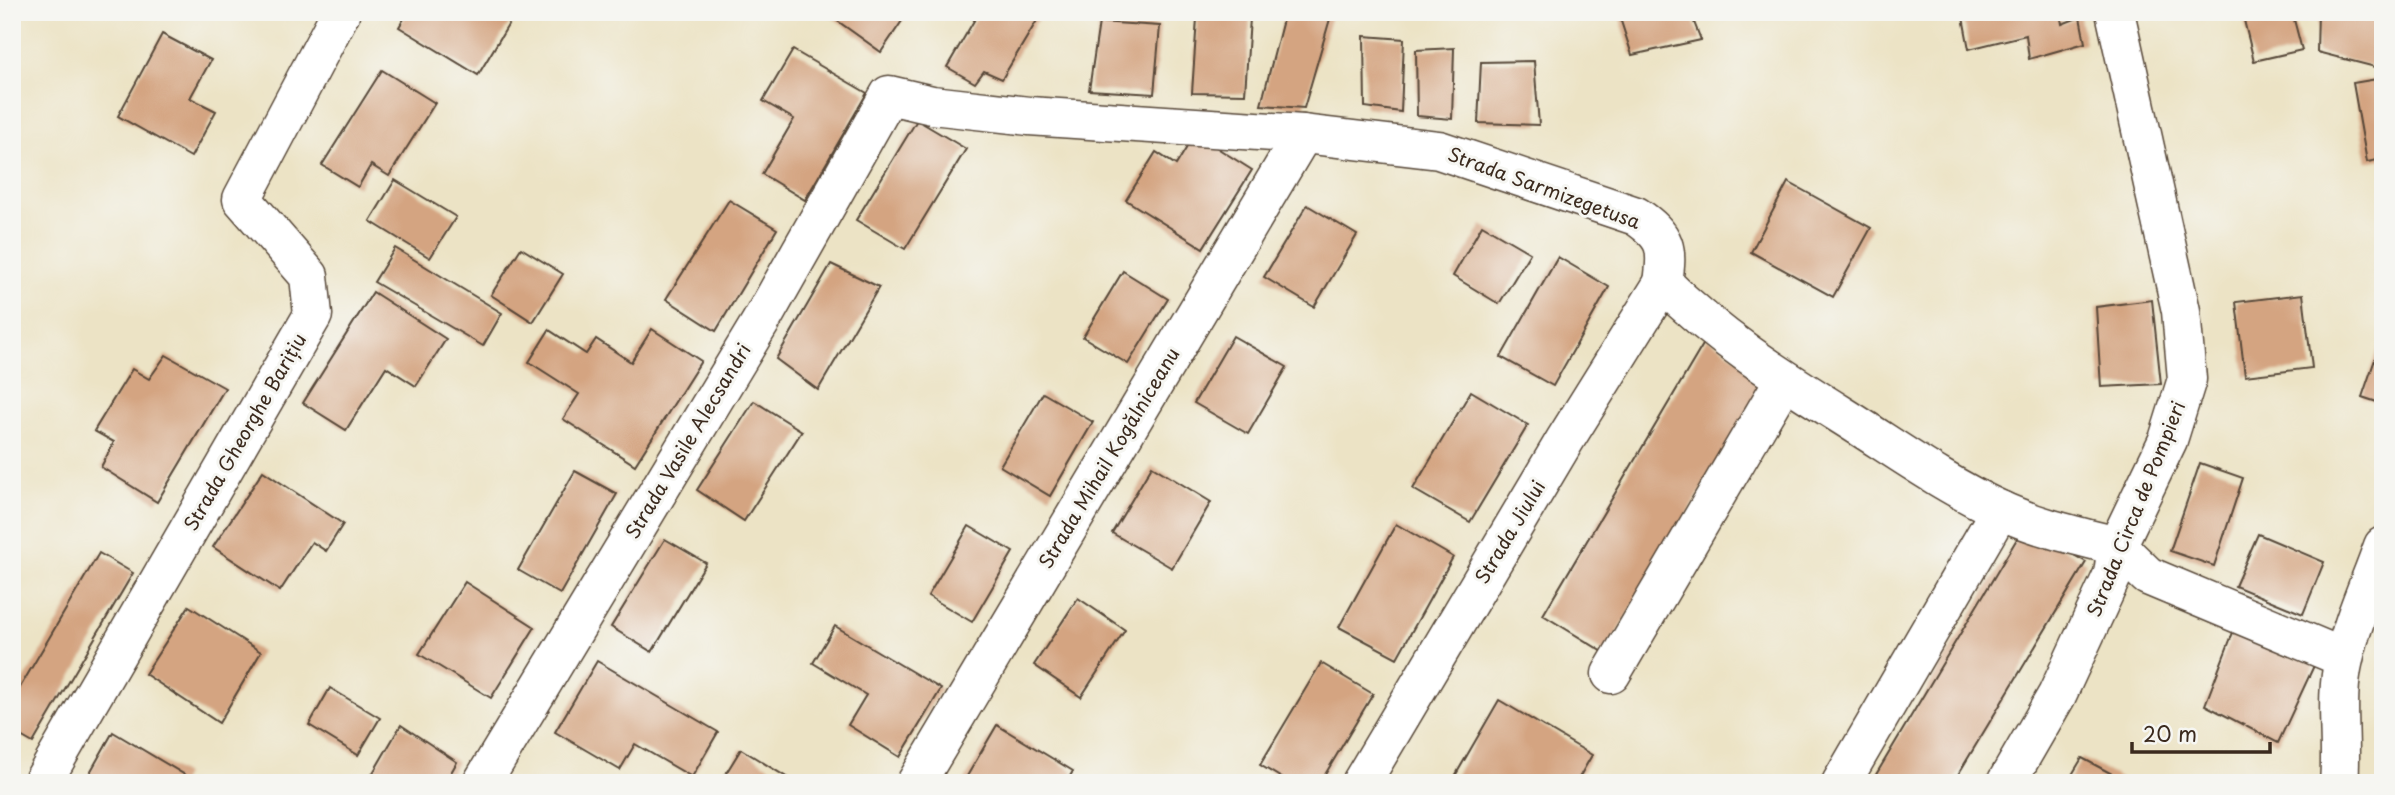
<svg xmlns="http://www.w3.org/2000/svg" width="2395" height="795" viewBox="0 0 2395 795" font-family="'Playpen Sans',sans-serif">
<style>
.building{fill:#d4a481}
.lines{fill:none;stroke-linecap:round;stroke-linejoin:round}
.minor-casing{stroke:#564637;stroke-width:41}
.minor{stroke:#fff;stroke-width:38}
.labels{text-anchor:middle;stroke-width:6;stroke-linejoin:round;paint-order:stroke}
.street-label{font-size:19px;fill:#3b2a1e;stroke:#f6f6f2}
</style>
<rect width="100%" height="100%" fill="#f6f6f2"/>
<filter id="ink" filterUnits="userSpaceOnUse"><feTurbulence type="fractalNoise" baseFrequency=".0143" numOctaves="2"/><feDisplacementMap in="SourceGraphic" scale="14" xChannelSelector="R" yChannelSelector="G"/><feConvolveMatrix kernelMatrix="1 2 1 2 8 2 1 2 1" color-interpolation-filters="sRGB"/></filter>
<filter id="wash" filterUnits="userSpaceOnUse"><feTurbulence type="fractalNoise" baseFrequency=".00686" numOctaves="4" result="noise"/><feDisplacementMap in="SourceGraphic" scale="28" xChannelSelector="R" yChannelSelector="G"/><feGaussianBlur stdDeviation="1.57" result="paint"/><feColorMatrix in="noise" values="0 0 0 0 0 0 0 0 0 0 0 0 0 0 0 0 0 1.4 0 .05"/><feComposite in="paint" operator="in"/></filter>
<g filter="url(#wash)">
<rect width="100%" height="100%" fill="#ece3c5"/>
<g id="blocks">
<!-- building -->
<g class="building">
<path d="M 408,12 L 516,12 L 478,75 L 399,27 Z"/>
<path d="M 825,12 L 908,12 L 881,52 Z"/>
<path d="M 979,12 L 1042,12 L 1002,79 L 984,71 L 975,83 L 947,67 Z"/>
<path d="M 1285,12 L 1332,12 L 1304,108 L 1261,105 Z"/>
<path d="M 1618,12 L 1690,12 L 1701,40 L 1632,55 Z"/>
<path d="M 1962,12 L 2060,12 L 2062,24 L 2080,17 L 2085,43 L 2029,59 L 2026,35 L 1969,49 Z"/>
<path d="M 2242,12 L 2292,12 L 2302,50 L 2254,61 Z"/>
<path d="M 2318,12 L 2383,12 L 2383,69 L 2317,52 Z"/>
<path d="M 1197,18 L 1250,18 L 1245,94 L 1192,93 Z"/>
<path d="M 1099,22 L 1160,26 L 1154,94 L 1089,90 Z"/>
<path d="M 162,34 L 211,60 L 190,98 L 216,111 L 191,157 L 118,116 Z"/>
<path d="M 1364,36 L 1404,39 L 1401,112 L 1365,107 Z"/>
<path d="M 1454,48 L 1452,119 L 1417,116 L 1416,50 Z"/>
<path d="M 793,50 L 867,93 L 805,200 L 762,174 L 794,119 L 763,101 Z"/>
<path d="M 1534,61 L 1539,125 L 1478,123 L 1481,62 Z"/>
<path d="M 382,70 L 435,103 L 389,176 L 371,165 L 358,187 L 322,165 Z"/>
<path d="M 2383,78 L 2383,159 L 2367,162 L 2353,83 Z"/>
<path d="M 917,120 L 966,149 L 905,249 L 856,220 Z"/>
<path d="M 1195,134 L 1252,170 L 1203,248 L 1126,200 L 1156,152 L 1176,165 Z"/>
<path d="M 395,180 L 456,217 L 430,258 L 370,221 Z"/>
<path d="M 1788,182 L 1871,228 L 1833,297 L 1751,252 Z"/>
<path d="M 729,200 L 777,229 L 716,331 L 666,299 Z"/>
<path d="M 1307,205 L 1357,235 L 1314,307 L 1264,277 Z"/>
<path d="M 1482,225 L 1530,253 L 1499,304 L 1453,276 Z"/>
<path d="M 395,248 L 502,313 L 483,346 L 374,282 Z"/>
<path d="M 521,248 L 563,274 L 533,322 L 491,295 Z"/>
<path d="M 1558,257 L 1609,287 L 1553,386 L 1501,357 Z"/>
<path d="M 831,264 L 879,287 L 818,390 L 776,359 Z"/>
<path d="M 1123,271 L 1168,299 L 1128,364 L 1083,337 Z"/>
<path d="M 373,292 L 446,339 L 416,386 L 386,367 L 346,430 L 303,403 Z"/>
<path d="M 2303,294 L 2312,368 L 2245,376 L 2236,302 Z"/>
<path d="M 2152,300 L 2161,384 L 2101,387 L 2096,307 Z"/>
<path d="M 652,329 L 701,361 L 635,465 L 563,419 L 579,394 L 529,362 L 549,330 L 586,354 L 596,339 L 631,362 Z"/>
<path d="M 1233,336 L 1287,367 L 1248,434 L 1194,403 Z"/>
<path d="M 1707,338 L 1768,378 L 1605,653 L 1543,615 Z"/>
<path d="M 2382,339 L 2383,339 L 2383,404 L 2362,397 Z"/>
<path d="M 166,355 L 225,388 L 157,502 L 101,467 L 114,442 L 94,431 L 132,369 L 149,379 Z"/>
<path d="M 1471,391 L 1528,425 L 1470,522 L 1413,489 Z"/>
<path d="M 1043,393 L 1093,422 L 1050,496 L 1000,466 Z"/>
<path d="M 754,401 L 802,431 L 744,521 L 697,490 Z"/>
<path d="M 2200,463 L 2243,478 L 2214,566 L 2170,551 Z"/>
<path d="M 1152,466 L 1211,502 L 1172,568 L 1112,533 Z"/>
<path d="M 263,471 L 343,524 L 326,551 L 312,542 L 280,591 L 213,547 Z"/>
<path d="M 575,471 L 617,494 L 560,594 L 518,570 Z"/>
<path d="M 1396,524 L 1453,557 L 1397,658 L 1339,627 Z"/>
<path d="M 969,526 L 1013,552 L 972,622 L 928,596 Z"/>
<path d="M 2024,527 L 2086,562 L 1953,783 L 1871,783 Z"/>
<path d="M 2258,534 L 2324,562 L 2303,614 L 2235,586 Z"/>
<path d="M 665,539 L 706,563 L 652,652 L 611,627 Z"/>
<path d="M 99,553 L 133,573 L 33,743 L 12,731 L 12,701 Z"/>
<path d="M 465,582 L 535,627 L 491,698 L 419,654 Z"/>
<path d="M 1078,598 L 1125,630 L 1081,697 L 1034,665 Z"/>
<path d="M 189,606 L 261,652 L 219,723 L 145,674 Z"/>
<path d="M 2237,622 L 2318,657 L 2278,743 L 2205,705 Z"/>
<path d="M 835,626 L 941,689 L 900,757 L 848,725 L 866,695 L 813,663 Z"/>
<path d="M 597,661 L 718,732 L 692,777 L 635,744 L 620,770 L 555,732 Z"/>
<path d="M 1321,663 L 1373,694 L 1320,783 L 1290,783 L 1260,765 Z"/>
<path d="M 330,688 L 380,718 L 358,755 L 309,725 Z"/>
<path d="M 1499,700 L 1592,755 L 1576,783 L 1451,783 Z"/>
<path d="M 401,725 L 457,762 L 445,783 L 367,783 Z"/>
<path d="M 997,725 L 1073,771 L 1066,783 L 963,783 Z"/>
<path d="M 113,732 L 185,775 L 181,783 L 84,783 Z"/>
<path d="M 741,749 L 796,783 L 720,783 Z"/>
<path d="M 2082,758 L 2129,783 L 2067,783 Z"/>
</g>
</g>
</g>
<g filter="url(#ink)">
<use href="#blocks" fill-opacity="0" stroke="#564637" stroke-width="2"/>
<g class="lines">
<!-- minor casing -->
<g class="minor-casing">
<g id="minor">
<path d="M 2117,546 L 2148,576 L 2344,658"/>
<path d="M 1611,674 L 1784,380"/>
<path d="M 42,783 L 313,315 L 309,276 L 242,199 L 341,12"/>
<path d="M 482,783 L 760,323 L 889,95 L 932,105 L 1029,116 L 1303,134 L 1439,150 L 1636,216 C 1667,237 1668,248 1663,283 C 1717,337 1779,376 1843,416 C 1894,448 1945,485 2000,510 C 2037,527 2077,536 2117,546"/>
<path d="M 916,783 L 1303,134"/>
<path d="M 1361,783 L 1565,440 L 1663,283"/>
<path d="M 1841,783 L 2000,510"/>
<path d="M 2006,783 L 2057,695 L 2113,574 L 2117,546 L 2168,440 L 2187,379 L 2181,311 L 2115,12"/>
<path d="M 2339,783 C 2343,741 2334,700 2344,659 C 2352,621 2370,583 2383,546"/>
</g>
</g>
<!-- minor -->
<use href="#minor" class="minor"/>
</g>
</g>
<g class="labels">
<!-- street labels -->
<g class="street-label">
<text transform="translate(1544 188) rotate(20)" y="7">Strada Sarmizegetusa</text>
<text transform="translate(245 432) rotate(-60)" y="7">Strada Gheorghe Barițiu</text>
<text transform="translate(688 441) rotate(-59)" y="7">Strada Vasile Alecsandri</text>
<text transform="translate(1109 458) rotate(-59)" y="7">Strada Mihail Kogălniceanu</text>
<text transform="translate(2136 509) rotate(-68)" y="7">Strada Circa de Pompieri</text>
<text transform="translate(1510 532) rotate(-59)" y="7">Strada Jiului</text>
</g>
</g>
<!-- margin -->
<rect width="2395" height="795" fill="none" stroke="#f6f6f2" stroke-width="42"/>
<!-- scale -->
<path d="M2132 742v10h138v-10" fill="none" stroke="#3b2a1e" stroke-width="3.5"/>
<text x="2143" y="742" font-size="21" fill="#3b2a1e" stroke="#f6f6f2" stroke-width="5" paint-order="stroke">20 m</text>
</svg>
